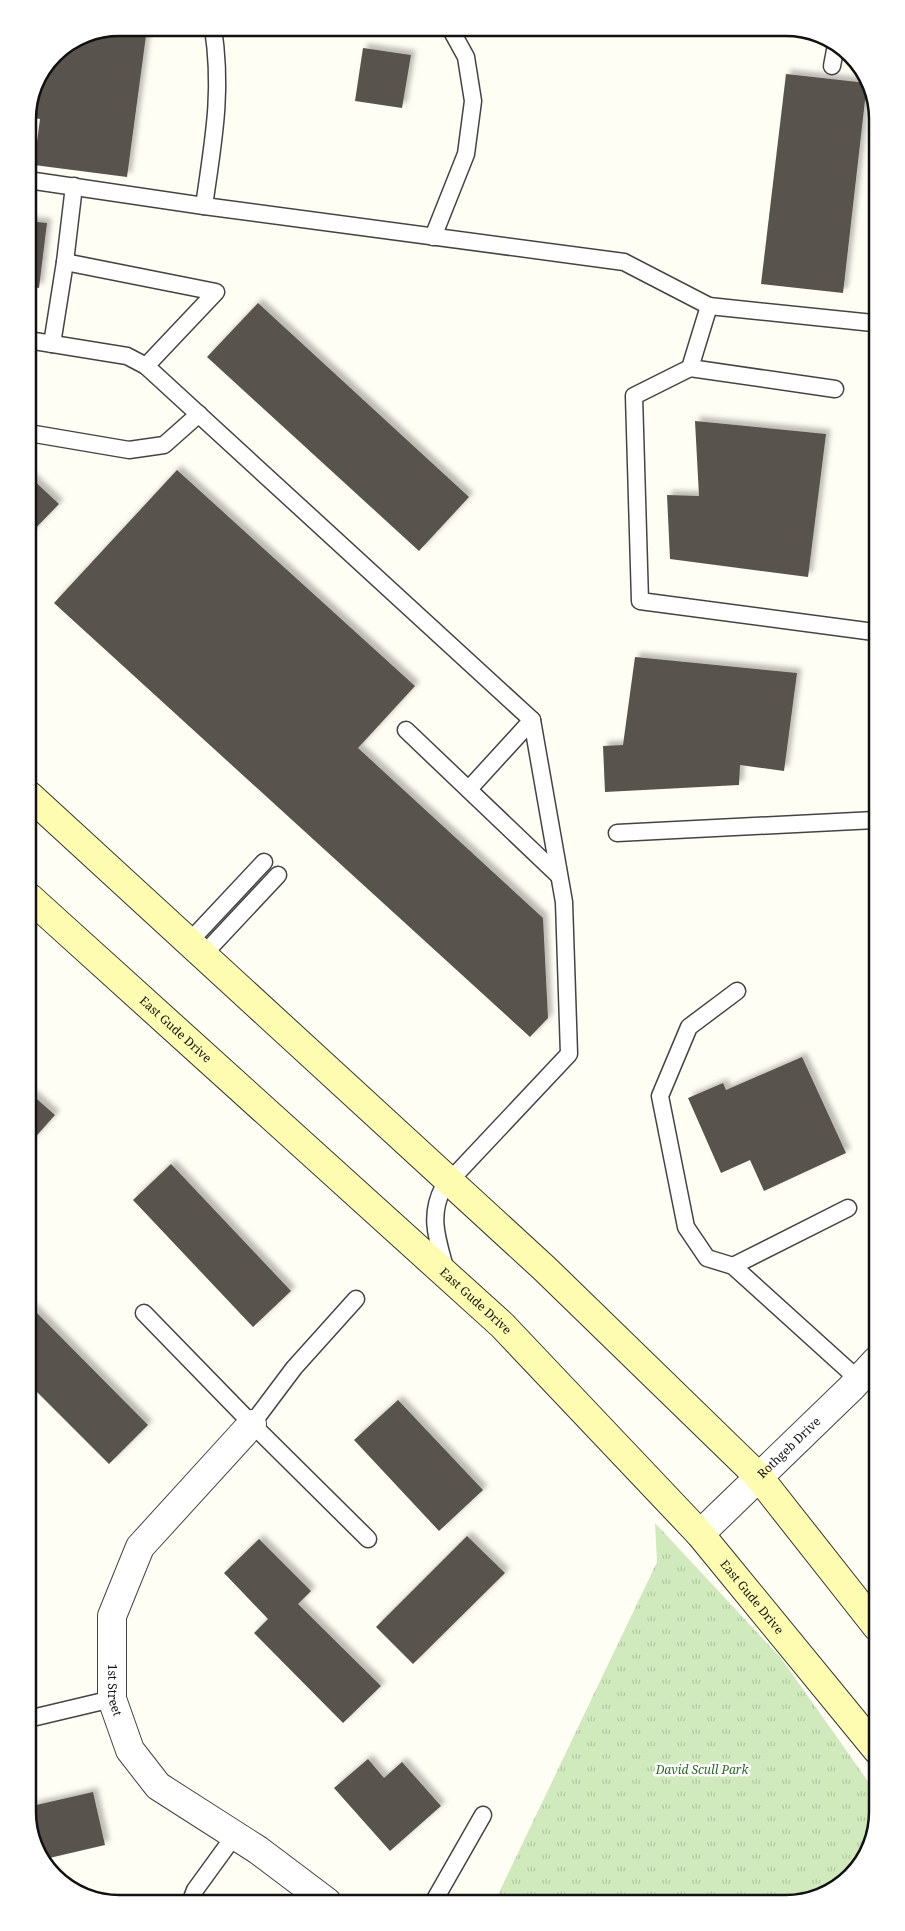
<svg xmlns="http://www.w3.org/2000/svg" width="905" height="1931" viewBox="0 0 905 1931" font-family="'Noto Serif',serif">
<style>
.grass{fill:url(#grass-tufts)}
.building{fill:#59534d;filter:url(#shadow)}
.lines{fill:none;stroke-linecap:round;stroke-linejoin:round}
.lane-casing{stroke:#444;stroke-width:19}
.street-casing{stroke:#444;stroke-width:30}
.secondary-casing{stroke:#333;stroke-width:30}
.lane{stroke:#fff;stroke-width:16}
.street{stroke:#fff;stroke-width:28}
.secondary{stroke:#fdfcb1;stroke-width:28}
.labels{text-anchor:middle;stroke-width:5;stroke-linejoin:round;paint-order:stroke}
.street-label{font-size:12px;fill:#111;stroke:#fff}
.park-label{font-size:12px;font-style:italic;fill:#296920;stroke:#fff}
.rim{fill:none;stroke:#111;stroke-width:2.5}
</style>
<defs>
<pattern id="grass-tufts" width="24" height="20" patternUnits="userSpaceOnUse" patternTransform="scale(1.25)"><rect width="24" height="20" fill="#d0eabd"/><path d="M3 7l-1-3M5 7V3M7 7l1-3M15 17l-1-3M17 17v-4M19 17l1-3" fill="none" stroke="#b2c8a1"/></pattern>
<filter id="shadow"><feDropShadow dx="4.5" dy="-4.5" stdDeviation="2.5" flood-color="#0004"/></filter>
</defs>
<rect width="100%" height="100%" fill="#fffef4"/>
<!-- grass -->
<path class="grass" d="M 655,1523 L 781,1658 L 877,1794 L 877,1812 L 862,1863 L 815,1899 L 495,1901 L 657,1562 Z"/>
<!-- building -->
<g class="building">
<path d="M 120,27 L 147,28 L 127,177 L 34,165 L 40,119 L 28,117 L 28,114 L 55,54 L 85,34 Z"/>
<path d="M 363,48 L 411,55 L 402,108 L 355,101 Z"/>
<path d="M 786,74 L 867,83 L 843,293 L 761,284 Z"/>
<path d="M 28,221 L 47,223 L 39,288 L 28,286 Z"/>
<path d="M 258,303 L 469,497 L 419,551 L 207,357 Z"/>
<path d="M 695,421 L 826,434 L 808,577 L 670,559 L 667,495 L 699,496 Z"/>
<path d="M 177,470 L 415,686 L 358,748 L 543,918 L 548,1018 L 530,1037 L 54,603 Z"/>
<path d="M 29,476 L 59,504 L 29,535 Z"/>
<path d="M 635,657 L 797,673 L 784,771 L 740,765 L 739,785 L 605,792 L 603,746 L 623,745 Z"/>
<path d="M 802,1057 L 846,1153 L 764,1191 L 750,1160 L 721,1173 L 688,1098 L 723,1083 L 726,1090 Z"/>
<path d="M 30,1093 L 55,1115 L 31,1142 Z"/>
<path d="M 171,1164 L 291,1291 L 253,1327 L 133,1200 Z"/>
<path d="M 31,1307 L 148,1425 L 109,1464 L 31,1386 Z"/>
<path d="M 398,1400 L 483,1490 L 439,1531 L 354,1440 Z"/>
<path d="M 467,1536 L 505,1573 L 413,1664 L 376,1627 Z"/>
<path d="M 259,1539 L 311,1591 L 298,1604 L 381,1686 L 343,1723 L 254,1633 L 268,1619 L 224,1573 Z"/>
<path d="M 368,1759 L 384,1778 L 402,1762 L 441,1806 L 390,1851 L 334,1788 Z"/>
<path d="M 93,1792 L 105,1845 L 45,1859 L 32,1841 L 32,1806 Z"/>
</g>
<g class="lines">
<!-- lane casing -->
<g class="lane-casing">
<g id="lane">
<path d="M 832,66 L 836,45"/>
<path d="M 28,180 L 204,206 L 624,262 L 709,306 L 873,323"/>
<path d="M 204,206 C 213,142 223,93 213,28"/>
<path d="M 433,237 L 466,154 L 473,101 L 466,57 L 450,28"/>
<path d="M 65,262 L 216,292 L 146,366"/>
<path d="M 709,306 L 690,368 L 835,389"/>
<path d="M 28,340 L 127,356 L 146,366 L 532,720 L 564,902 L 569,1054 L 443,1188 C 428,1217 438,1241 446,1271"/>
<path d="M 52,344 L 65,262 L 74,186"/>
<path d="M 690,368 L 634,396 L 640,601 L 874,632"/>
<path d="M 29,433 L 129,450 L 164,445 L 199,414"/>
<path d="M 406,730 L 558,875"/>
<path d="M 469,789 L 532,720"/>
<path d="M 617,833 L 875,820"/>
<path d="M 189,942 L 264,862"/>
<path d="M 203,955 L 278,875"/>
<path d="M 737,991 L 689,1027 L 660,1096 L 686,1227 L 707,1258 L 733,1266 L 859,1380"/>
<path d="M 733,1266 L 848,1208"/>
<path d="M 144,1313 L 252,1424 L 368,1539"/>
<path d="M 252,1424 L 294,1368 L 356,1299"/>
<path d="M 32,1718 L 112,1699"/>
<path d="M 434,1901 L 483,1815"/>
<path d="M 190,1903 L 195,1890 L 235,1835"/>
</g>
</g>
<!-- street casing -->
<g class="street-casing">
<g id="street">
<path id="s1" d="M 252,1424 L 140,1547 L 112,1616 L 112,1699 L 130,1750 L 158,1786 L 258,1850 L 327,1902"/>
<path id="s2" d="M 700,1534 L 851,1388 L 876,1361"/>
</g>
</g>
<!-- secondary casing -->
<g class="secondary-casing">
<g id="secondary">
<path d="M 30,796 L 544,1268 L 758,1476 L 877,1627"/>
<path id="s3" d="M 30,898 L 502,1325 L 700,1534 L 877,1750"/>
</g>
</g>
<!-- lane -->
<use href="#lane" class="lane"/>
<!-- street -->
<use href="#street" class="street"/>
<!-- secondary -->
<use href="#secondary" class="secondary"/>
</g>
<g class="labels">
<!-- street labels -->
<g class="street-label">
<text dy="4" stroke="none"><textPath href="#s3" startOffset="196">East Gude Drive</textPath></text>
<text dy="4" stroke="none"><textPath href="#s3" startOffset="601">East Gude Drive</textPath></text>
<text dy="4" stroke="none"><textPath href="#s2" startOffset="124">Rothgeb Drive</textPath></text>
<text dy="4" stroke="none"><textPath href="#s3" startOffset="1006">East Gude Drive</textPath></text>
<text dy="4" stroke="none"><textPath href="#s1" startOffset="315">1st Street</textPath></text>
</g>
<!-- park labels -->
<g class="park-label">
<text x="702" y="1774">David Scull Park</text>
</g>
</g>
<!-- crop -->
<path d="M0 0H905V1931H0ZM119 36H786A83 83 0 0 1 869 119V1812A83 83 0 0 1 786 1895H119A83 83 0 0 1 36 1812V119A83 83 0 0 1 119 36Z" fill="#fff" fill-rule="evenodd"/>
<path class="rim" d="M119 36H786A83 83 0 0 1 869 119V1812A83 83 0 0 1 786 1895H119A83 83 0 0 1 36 1812V119A83 83 0 0 1 119 36Z"/>
</svg>
